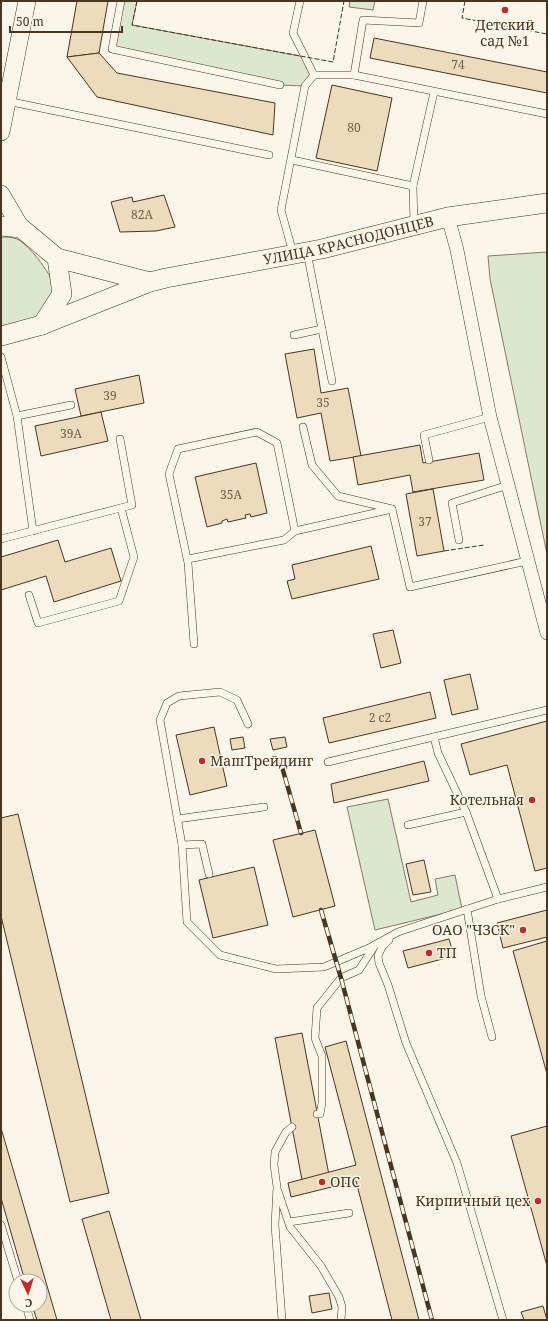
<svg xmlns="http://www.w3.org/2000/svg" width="548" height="1321" viewBox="0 0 548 1321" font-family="'Noto Serif',serif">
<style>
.green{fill:#dce7d0;stroke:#887966}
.building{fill:#ecdcbc;stroke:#4a3520}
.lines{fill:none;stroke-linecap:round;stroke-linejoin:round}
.service-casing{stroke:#4a3520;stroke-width:8}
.minor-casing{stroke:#4a3520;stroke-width:14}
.tertiary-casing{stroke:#4a3520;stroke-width:18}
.secondary-casing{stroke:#4a3520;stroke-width:20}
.service{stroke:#fbf6e9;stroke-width:7}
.minor{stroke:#fbf6e9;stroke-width:13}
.tertiary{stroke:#fbf6e9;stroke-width:17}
.secondary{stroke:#fbf6e9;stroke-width:19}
.rail-casing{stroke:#4a3520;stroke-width:4.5}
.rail{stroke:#fbf6e9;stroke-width:3;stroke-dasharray:9;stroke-linecap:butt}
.fence{stroke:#4a3520;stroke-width:1;stroke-dasharray:5 2;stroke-linecap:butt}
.poi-dot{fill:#c62828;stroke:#fbf6e9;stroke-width:1.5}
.labels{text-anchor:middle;stroke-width:3;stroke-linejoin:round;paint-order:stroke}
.number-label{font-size:12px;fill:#725f47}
.poi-label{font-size:14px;fill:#4a3520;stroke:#fbf6e9;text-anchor:start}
.street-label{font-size:14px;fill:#4a3520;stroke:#fbf6e9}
</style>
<rect width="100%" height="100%" fill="#fbf6e9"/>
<!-- green -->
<g class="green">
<path d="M 121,1 L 137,1 L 132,25 L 305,57 L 314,75 L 305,86 L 280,85 L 112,49 Z"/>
<path d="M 350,1 L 375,1 L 373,10 L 349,7 Z"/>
<path d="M 1,237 C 6,237 12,237 17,239 C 30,245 54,278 57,292 L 46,313 L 1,330 Z"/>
<path d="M 547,252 L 547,554 L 490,279 L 488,256 Z"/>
<path d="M 388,799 L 411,902 L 438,895 L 435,879 L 455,875 L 462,909 L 375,930 L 347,807 Z"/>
</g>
<!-- building -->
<g class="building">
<path d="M 77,1 L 108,1 L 99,53 L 67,57 Z"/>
<path d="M 374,38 L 547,72 L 547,93 L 370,58 Z"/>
<path d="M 99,53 L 117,73 L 275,103 L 273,135 L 97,97 L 67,57 Z"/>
<path d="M 332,85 L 392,98 L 377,171 L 316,158 Z"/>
<path d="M 164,195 L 175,227 L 156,231 L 120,232 L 111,202 L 132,197 L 133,202 Z"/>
<path d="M 314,349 L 321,393 L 348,388 L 361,456 L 330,461 L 321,413 L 297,418 L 285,354 Z"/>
<path d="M 139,375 L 144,403 L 81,416 L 75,389 Z"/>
<path d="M 101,412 L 108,441 L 41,456 L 35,426 Z"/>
<path d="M 420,445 L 423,463 L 479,453 L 484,480 L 413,492 L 410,475 L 358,485 L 353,457 Z"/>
<path d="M 256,463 L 267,513 L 251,517 L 250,514 L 245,515 L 246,518 L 228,522 L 227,519 L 222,521 L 222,523 L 207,527 L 195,477 Z"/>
<path d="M 433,489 L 444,551 L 417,556 L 406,494 Z"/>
<path d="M 58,540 L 65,562 L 111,548 L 121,581 L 54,602 L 46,576 L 1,590 L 1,557 Z"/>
<path d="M 371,546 L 379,579 L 292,599 L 287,581 L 295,579 L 292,565 Z"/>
<path d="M 393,630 L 401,663 L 381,668 L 373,634 Z"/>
<path d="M 470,674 L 478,709 L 452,715 L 444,680 Z"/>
<path d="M 430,692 L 436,718 L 329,743 L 323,718 Z"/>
<path d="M 547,721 L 547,868 L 535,871 L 507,765 L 470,775 L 461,744 Z"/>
<path d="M 214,727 L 227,786 L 190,795 L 176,735 Z"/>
<path d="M 243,737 L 245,748 L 232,750 L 230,739 Z"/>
<path d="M 285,737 L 287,747 L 273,750 L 270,739 Z"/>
<path d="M 424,761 L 429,781 L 334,803 L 331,784 Z"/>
<path d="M 18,814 L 109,1193 L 70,1202 L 1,916 L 1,818 Z"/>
<path d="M 315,830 L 335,906 L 293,917 L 273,840 Z"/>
<path d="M 424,860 L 431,892 L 413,895 L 406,864 Z"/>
<path d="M 254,867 L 268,925 L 213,938 L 199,880 Z"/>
<path d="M 547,910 L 547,937 L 503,948 L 497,923 Z"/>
<path d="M 449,939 L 454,956 L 408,968 L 403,951 Z"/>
<path d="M 547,941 L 547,1074 L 513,951 Z"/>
<path d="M 302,1033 L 329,1175 L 302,1180 L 275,1038 Z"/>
<path d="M 346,1041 L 419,1320 L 392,1320 L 356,1181 L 291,1197 L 288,1183 L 356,1165 L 325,1047 Z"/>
<path d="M 547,1126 L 547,1266 L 511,1136 Z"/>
<path d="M 1,1128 L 57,1320 L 37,1320 L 32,1305 L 40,1305 L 40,1281 L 25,1281 L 1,1198 Z"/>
<path d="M 109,1211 L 141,1320 L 111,1320 L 82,1219 Z"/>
<path d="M 329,1293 L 332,1309 L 312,1313 L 309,1296 Z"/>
<path d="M 543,1306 L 547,1320 L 524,1320 L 521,1312 Z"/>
</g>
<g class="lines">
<!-- service casing -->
<g class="service-casing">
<g id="service">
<path d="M 121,1 L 112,49 L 280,85"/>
<path d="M 300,1 L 293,33 L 314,75"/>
<path d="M 354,75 L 363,20 L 419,23 L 423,1"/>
<path d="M 7,101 L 269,155"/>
<path d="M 292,160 L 413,186"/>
<path d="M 414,225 L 413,186 L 434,92"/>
<path d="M 307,252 L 332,381"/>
<path d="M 293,253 L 281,210 L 305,86 L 314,75 L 354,75 L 547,114"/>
<path d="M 294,335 L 322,329"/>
<path d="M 1,357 L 17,416 L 33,531"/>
<path d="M 17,416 L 71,405"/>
<path d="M 303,427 L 312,465 L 338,496 L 392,509 L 410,587 L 527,561"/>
<path d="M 429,460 L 424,435 L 490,417"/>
<path d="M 1,539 L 132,505 L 120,439"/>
<path d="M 459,540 L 452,503 L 508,485"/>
<path d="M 188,559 L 284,540 L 295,531"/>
<path d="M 29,595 L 38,623 L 119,601 L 134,557 L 121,508"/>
<path d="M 194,644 L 188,563 L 169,474 L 178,449 L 257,432 L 277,443 L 295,531 L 392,509"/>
<path d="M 248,724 L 237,700 L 220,692 L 179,696 L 167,703 L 160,720 L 182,845 L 187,922 L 220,955 L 276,969 L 324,967 L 369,948 L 398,932 L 498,899 L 547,887"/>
<path d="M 434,737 L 438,753 L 466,812"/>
<path d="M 328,762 L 547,710"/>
<path d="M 177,819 L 264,807"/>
<path d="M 408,825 L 466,812 L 498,899"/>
<path d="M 182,845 L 202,844 L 209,874"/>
<path d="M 467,909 L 481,996 L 492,1037"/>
<path d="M 389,940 L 382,947 L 378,956 L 379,963 L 388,985 L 406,1043 L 457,1163 L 503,1320"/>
<path d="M 317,1114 L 320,1114 L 322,1103 L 322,1056 L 315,1038 L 317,1008 L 341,978 L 359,970 L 375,945"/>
<path d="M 278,1191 L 290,1227 L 321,1266 L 339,1297 L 342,1307 L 341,1320"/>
<path d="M 289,1222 L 349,1213"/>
<path d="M 1,1225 L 18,1281"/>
<path d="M 26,1305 L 30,1320"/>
<path d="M 282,1320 L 275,1225 L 277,1187 L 274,1165 L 275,1152 L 286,1132 L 292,1127"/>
</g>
</g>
<!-- minor casing -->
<g class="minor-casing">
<path id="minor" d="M 448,217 L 457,250 L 490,417 L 547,633"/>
</g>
<!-- tertiary casing -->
<g class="tertiary-casing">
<g id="tertiary">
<path d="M 1,132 L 27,1"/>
<path d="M 1,194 L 21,228"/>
</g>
</g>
<!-- secondary casing -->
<g class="secondary-casing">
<g id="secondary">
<path d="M 1,226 L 21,228 L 57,258 L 62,294 L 42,325 L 1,336"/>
<path d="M 57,258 L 150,282"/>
<path id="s1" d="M 42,325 L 150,282 L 166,278 L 322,249 L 448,217 L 547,203"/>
</g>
</g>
<!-- service -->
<use href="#service" class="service"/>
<!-- minor -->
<use href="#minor" class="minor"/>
<!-- tertiary -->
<use href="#tertiary" class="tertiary"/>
<!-- secondary -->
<use href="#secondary" class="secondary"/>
<!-- rail casing -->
<g class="rail-casing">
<g id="rail">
<path d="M 280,760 L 301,833"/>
<path d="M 321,910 L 341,978 L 432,1320"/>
</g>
</g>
<!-- rail -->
<use href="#rail" class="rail"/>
<!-- fence -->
<g class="fence">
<path d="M 137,1 L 132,25 L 333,62 L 344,1"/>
<path d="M 465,1 L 462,18 L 547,34"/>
<path d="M 444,551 L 484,545"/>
</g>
</g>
<!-- markers -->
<g class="poi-dot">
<circle cx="505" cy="10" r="4"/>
<circle cx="202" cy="761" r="4"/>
<circle cx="532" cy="800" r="4"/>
<circle cx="523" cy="930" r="4"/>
<circle cx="429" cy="953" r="4"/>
<circle cx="322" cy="1182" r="4"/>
<circle cx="538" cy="1201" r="4"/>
</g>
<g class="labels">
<!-- number labels -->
<g class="number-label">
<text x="458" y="69">74</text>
<text x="354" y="132">80</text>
<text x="142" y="219">82А</text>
<text x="110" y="400">39</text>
<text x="323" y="407">35</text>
<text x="71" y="438">39А</text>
<text x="231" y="499">35А</text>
<text x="425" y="526">37</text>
<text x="380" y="722">2 с2</text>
</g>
<!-- poi labels -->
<g class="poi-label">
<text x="505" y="30" text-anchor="middle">Детский<tspan x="505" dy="16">сад №1</tspan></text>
<text x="210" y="766">МашТрейдинг</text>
<text x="524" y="805" text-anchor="end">Котельная</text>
<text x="515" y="935" text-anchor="end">ОАО "ЧЗСК"</text>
<text x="437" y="958">ТП</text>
<text x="330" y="1187">ОПС</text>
<text x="530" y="1206" text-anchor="end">Кирпичный цех</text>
</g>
<!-- street labels -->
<g class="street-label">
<text dy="5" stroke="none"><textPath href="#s1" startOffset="319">УЛИЦА КРАСНОДОНЦЕВ</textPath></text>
</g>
</g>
<!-- border -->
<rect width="548" height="1321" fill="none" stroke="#4a3520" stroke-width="4"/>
<!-- north arrow -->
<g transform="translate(28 1293) rotate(176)"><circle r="19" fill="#fbf6e9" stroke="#b4a999"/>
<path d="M0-3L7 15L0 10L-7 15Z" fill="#c62828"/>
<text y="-6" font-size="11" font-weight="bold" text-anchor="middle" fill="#4a3520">С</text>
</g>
<!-- scale -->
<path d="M10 26v6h112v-6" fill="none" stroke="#4a3520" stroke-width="2"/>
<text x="16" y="26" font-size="12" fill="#4a3520" stroke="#fbf6e9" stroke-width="3" paint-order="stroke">50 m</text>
</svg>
